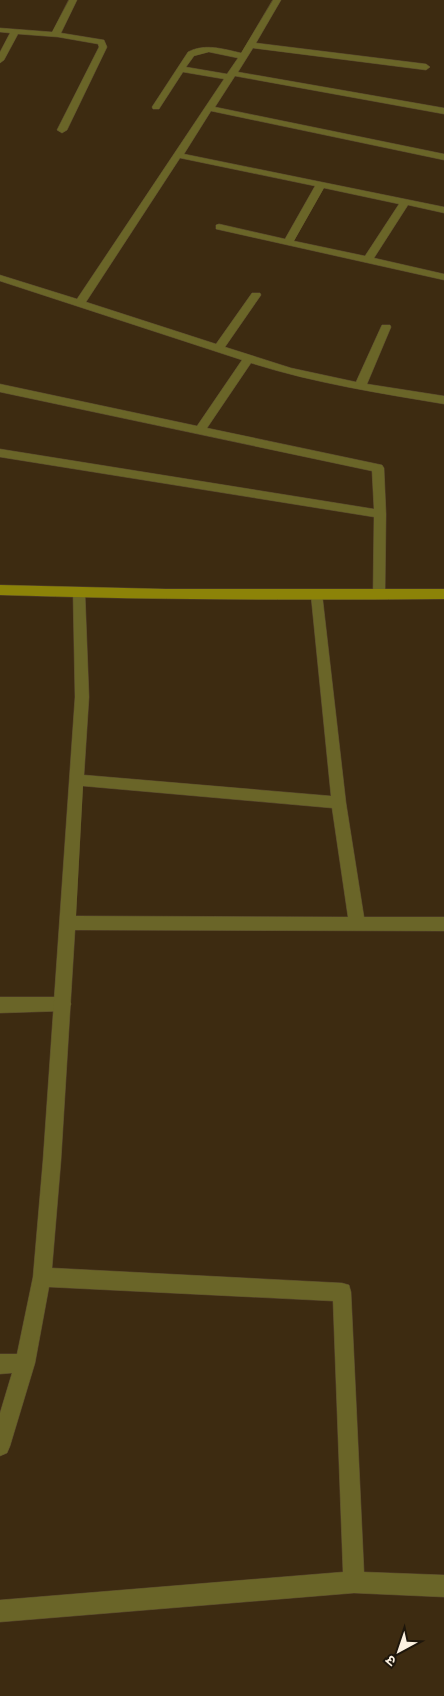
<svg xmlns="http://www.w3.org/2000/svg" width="444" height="1696" viewBox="0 0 444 1696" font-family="'Archivo Narrow','Noto Sans Devanagari',sans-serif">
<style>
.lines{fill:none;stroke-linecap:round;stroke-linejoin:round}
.lane-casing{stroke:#58472e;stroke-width:1}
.street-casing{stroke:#58472e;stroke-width:1}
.secondary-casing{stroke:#58472e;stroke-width:1}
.lane{fill:#6a6528;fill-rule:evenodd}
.street{fill:#6a6528;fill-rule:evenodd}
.secondary{fill:#8c8308;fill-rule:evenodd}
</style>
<rect width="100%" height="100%" fill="#3d2b11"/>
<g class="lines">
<!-- lane casing -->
<g class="lane-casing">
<path id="lane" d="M 0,997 L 63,997 L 69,999 L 71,1004 L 69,1009 L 63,1011 L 0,1013 Z"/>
</g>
<!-- street casing -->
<g class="street-casing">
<g id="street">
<path d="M 69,0 L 77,0 L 61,33 L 104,40 L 107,47 L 67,130 L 62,133 L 57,130 L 99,47 L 98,44 L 58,37 L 18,34 L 4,60 L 0,63 L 0,52 L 10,33 L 0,32 L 0,28 L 52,32 Z"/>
<path d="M 273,0 L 281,0 L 256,43 L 426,64 L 430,67 L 426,70 L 253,48 L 238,72 L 444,108 L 444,114 L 235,76 L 215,107 L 444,154 L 444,160 L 211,111 L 184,154 L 444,207 L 444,213 L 408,205 L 374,258 L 444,274 L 444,280 L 216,229 L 216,225 L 219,224 L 285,239 L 315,186 L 180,158 L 86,302 L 216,344 L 252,293 L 260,293 L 261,295 L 225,347 L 291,368 L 356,382 L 381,327 L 382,325 L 390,325 L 391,327 L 367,384 L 444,396 L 444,404 C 379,393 314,383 251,363 L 207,428 L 382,465 L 384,468 L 386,514 L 385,594 L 384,597 L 374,597 L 373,594 L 374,517 L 0,457 L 0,449 L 374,509 L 372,471 L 0,392 L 0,384 L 197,426 L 242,360 L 0,281 L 0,275 L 77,299 L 224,79 L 183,72 L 159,109 L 153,109 L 152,107 L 188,52 C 205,43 223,49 241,53 ZM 209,52 L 238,58 L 227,74 L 186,67 L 194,56 ZM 324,188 L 399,204 L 365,256 L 294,241 Z"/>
<path d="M 79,588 L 84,590 L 85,593 L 89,697 L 84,775 L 331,796 L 311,596 L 312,593 L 322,593 L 346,803 L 364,917 L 444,917 L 444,931 L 75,930 L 61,1160 L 52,1268 L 342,1283 L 349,1285 L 351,1292 L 364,1572 L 444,1575 L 444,1597 L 354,1593 L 0,1622 L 0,1600 L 343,1572 L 333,1301 L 49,1287 L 35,1363 L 10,1446 L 7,1453 L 0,1456 L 0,1413 L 12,1373 L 0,1374 L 0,1354 L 17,1354 L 33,1277 L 43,1160 L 75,697 L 73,593 L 74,590 ZM 83,786 L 332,808 L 348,917 L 76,916 Z"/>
</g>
</g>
<!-- secondary casing -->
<g class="secondary-casing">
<path id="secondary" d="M 0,585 L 166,589 L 444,589 L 444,599 C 296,600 148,600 0,595 Z"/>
</g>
<!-- lane -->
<use href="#lane" class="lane"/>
<!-- street -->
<use href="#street" class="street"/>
<!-- secondary -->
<use href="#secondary" class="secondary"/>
</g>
<!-- north arrow -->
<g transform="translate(399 1651) rotate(220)" stroke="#1e160b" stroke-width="4" paint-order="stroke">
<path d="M0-4L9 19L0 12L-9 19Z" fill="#fcf1e1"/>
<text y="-8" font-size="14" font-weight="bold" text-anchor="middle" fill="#fcf1e1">उ</text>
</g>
</svg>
